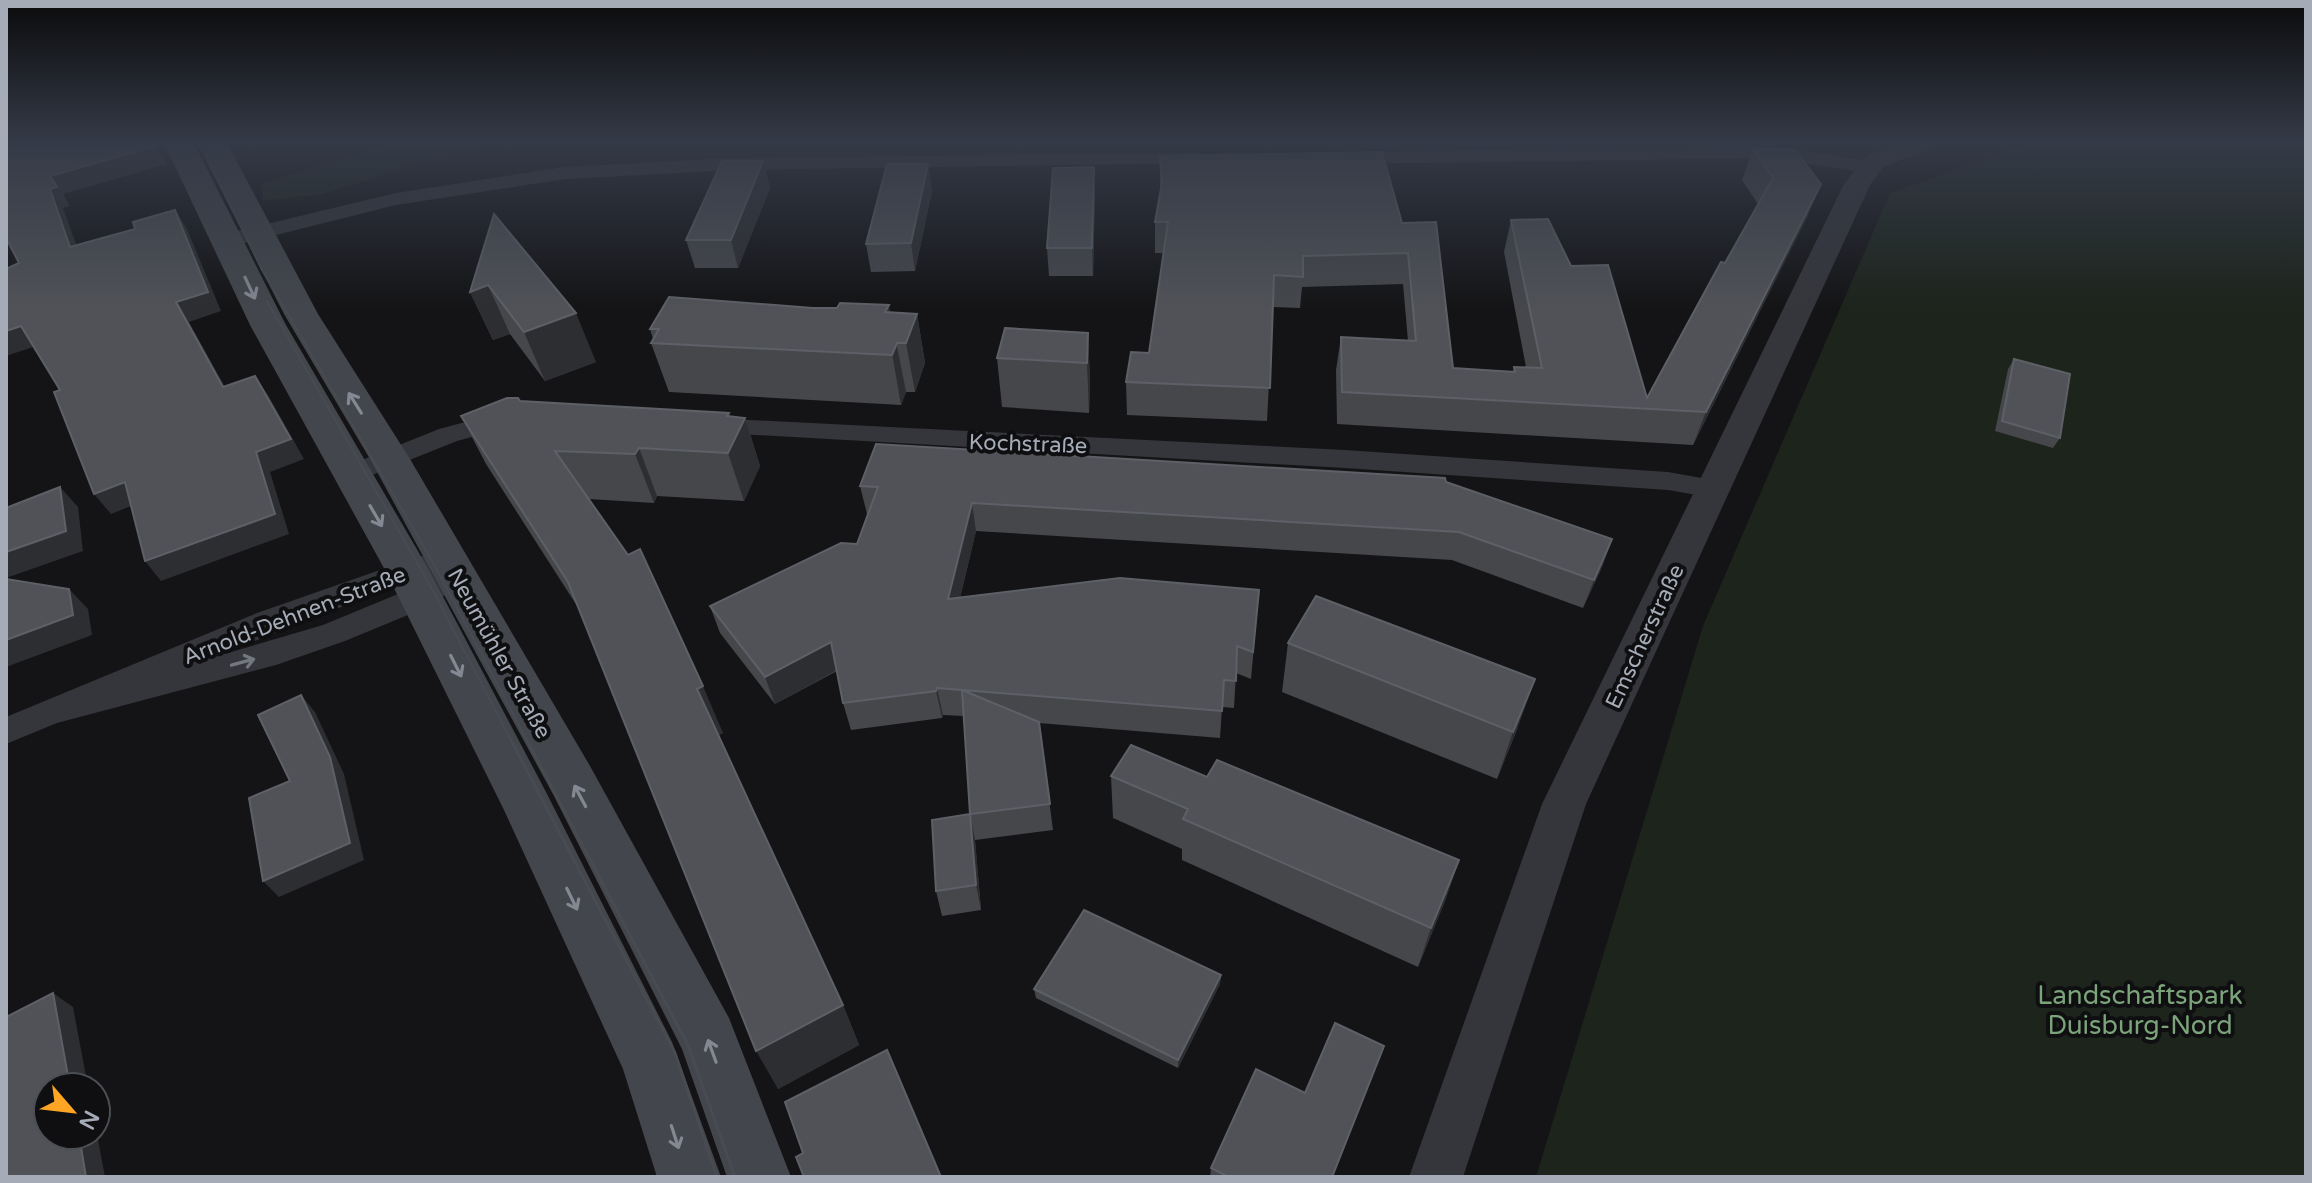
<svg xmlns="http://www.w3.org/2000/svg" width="2312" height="1183" viewBox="0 0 2312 1183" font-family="'Varela Round',sans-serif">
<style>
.green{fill:#1c241c}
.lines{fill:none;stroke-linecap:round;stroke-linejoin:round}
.minor{fill:#35363b;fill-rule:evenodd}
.tertiary{fill:#35363b;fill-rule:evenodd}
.secondary{fill:#43464c;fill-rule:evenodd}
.tram-far1{stroke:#484b51;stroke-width:2}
.tram{stroke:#484b51;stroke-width:3}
.wall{fill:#45474b}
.shaded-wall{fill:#2d2e31}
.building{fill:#505257;stroke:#5d6066;stroke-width:2}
.oneway{stroke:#838892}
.oneway2{stroke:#73777f}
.labels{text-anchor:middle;stroke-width:8;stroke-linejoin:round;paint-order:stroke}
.street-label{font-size:22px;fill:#a5acb7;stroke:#0f0f11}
.near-park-label{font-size:26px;fill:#7ba47a;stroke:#0f0f11}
</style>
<rect width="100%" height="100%" fill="#141416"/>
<!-- green -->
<g class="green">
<path d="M 395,143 L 482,143 L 323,194 L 263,201 L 261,184 Z"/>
<path d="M 2030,143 L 2306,143 L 2306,1177 L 1536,1177 L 1703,626 L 1890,193 Z"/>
</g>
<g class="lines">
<!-- minor -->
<g class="minor">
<path d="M 1769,146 L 1869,161 L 1879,167 L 1869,173 L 1769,158 L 1342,164 L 1332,158 L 1342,152 Z"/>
<path d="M 1198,153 L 1208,159 L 1205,163 L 733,170 L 565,179 L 396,205 L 228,247 L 217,240 L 220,235 L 396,193 L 565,167 L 733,158 Z"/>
<path d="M 507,411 L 516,413 L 520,419 L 516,425 L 457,441 L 352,483 L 342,480 L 338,474 L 342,468 L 439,429 Z"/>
<path d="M 711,418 L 1345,450 L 1668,472 L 1724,482 L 1728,489 L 1724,496 L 1714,498 L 1668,490 L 1345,468 L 702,432 L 698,426 L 702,420 Z"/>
<path d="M 420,556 L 461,560 L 466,567 L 454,588 L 432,605 L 345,641 L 276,665 L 57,723 L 6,744 L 6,717 L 257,613 ZM 426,578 L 410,589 L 323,625 L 211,658 L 413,579 Z"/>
</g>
<!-- tertiary -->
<path class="tertiary" d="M 1899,143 L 1935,143 L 1931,148 L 1883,167 L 1870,185 L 1586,804 L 1463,1177 L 1409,1177 L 1542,804 L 1844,184 L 1865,157 Z"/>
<!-- secondary -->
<g class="secondary">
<path d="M 164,143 L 194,143 L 286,325 L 429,570 L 546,792 L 672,1042 L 721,1177 L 657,1177 L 623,1069 L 504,810 L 385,570 L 250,325 Z"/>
<path d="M 197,143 L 227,143 L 318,314 L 410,459 L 590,766 L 729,1018 L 791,1177 L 727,1177 L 682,1049 L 554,796 L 370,459 L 284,314 Z"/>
</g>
<!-- tram-far1 -->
<g class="tram-far1">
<path d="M 201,143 L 262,270 L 435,566 L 530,746"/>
<path d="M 267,301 L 432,589 L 514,746"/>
</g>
<!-- tram -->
<g class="tram">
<path d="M 513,744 L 675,1053 L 717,1177"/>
<path d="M 529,744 L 688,1045 L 735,1177"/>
</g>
</g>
<!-- wall -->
<g class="wall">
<path d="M 1753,149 L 1808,215 L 1693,445 L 1337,424 L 1336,370 L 1341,337 L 1408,341 L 1403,284 L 1302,287 L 1300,308 L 1273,307 L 1267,421 L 1127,415 L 1126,382 L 1149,353 L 1164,253 L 1155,253 L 1155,222 L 1160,192 L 1160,156 L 1402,223 L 1453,368 L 1513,372 L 1514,367 L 1526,367 L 1504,252 L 1511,220 L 1571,266 L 1647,398 L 1758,204 L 1742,180 Z"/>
<path d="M 763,161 L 770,188 L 738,268 L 695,268 L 686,240 Z"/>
<path d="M 928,164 L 932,191 L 915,271 L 871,272 L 866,244 Z"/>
<path d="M 1094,167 L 1095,195 L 1093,276 L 1049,276 L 1047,248 Z"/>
<path d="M 494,214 L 596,362 L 545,381 L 510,334 L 493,340 L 470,292 Z"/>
<path d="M 890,313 L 917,314 L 925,363 L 915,392 L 906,392 L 901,405 L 669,392 L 651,343 L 653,339 L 650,329 Z"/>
<path d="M 1088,333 L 1090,381 L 1089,413 L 1002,407 L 997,358 Z"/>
<path d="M 2014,359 L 2060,438 L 2053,448 L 1995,431 L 2008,369 Z"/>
<path d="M 520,401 L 729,413 L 730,417 L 745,418 L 760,466 L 744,501 L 657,496 L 654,503 L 589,499 L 723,733 L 718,735 L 843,1005 L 859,1045 L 778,1089 L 579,609 L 486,464 L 461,416 Z"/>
<path d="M 1446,482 L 1612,539 L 1602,567 L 1583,608 L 1452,560 L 976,531 L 960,598 L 1259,590 L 1251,679 L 1236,673 L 1234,708 L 1222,707 L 1220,738 L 1039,723 L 1053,830 L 975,840 L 981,910 L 942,916 L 936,891 L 970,814 L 964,716 L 943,715 L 942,718 L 851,730 L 843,703 L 837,671 L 775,704 L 720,633 L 710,606 L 857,544 L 868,514 L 867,514 L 860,486 Z"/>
<path d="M 1288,643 L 1518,727 L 1497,779 L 1282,692 Z"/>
<path d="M 1111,776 L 1207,777 L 1459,860 L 1445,901 L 1418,967 L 1182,860 L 1182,849 L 1113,818 Z"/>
<path d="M 1221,975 L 1220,984 L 1178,1068 L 1036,998 L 1034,989 Z"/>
<path d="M 1384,1046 L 1333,1177 L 1210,1177 L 1211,1168 L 1305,1093 Z"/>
</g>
<!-- shaded-wall -->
<g class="shaded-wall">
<path d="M 156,146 L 167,164 L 63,194 L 70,206 L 63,208 L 84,266 L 70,247 L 50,189 L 50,176 Z"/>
<path d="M 763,161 L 770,188 L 738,268 L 731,240 Z"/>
<path d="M 928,164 L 932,191 L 915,271 L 911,243 Z"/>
<path d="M 1094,167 L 1095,195 L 1093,276 L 1092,248 Z"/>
<path d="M 1821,184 L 1808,215 L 1693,445 L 1706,412 Z"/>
<path d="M 175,210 L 187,229 L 221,311 L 189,322 L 236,407 L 223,387 L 176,302 Z"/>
<path d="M 488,285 L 510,334 L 493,340 L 470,292 Z"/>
<path d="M 889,305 L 906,392 L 901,405 L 885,312 Z"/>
<path d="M 576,313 L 596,362 L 545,381 L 524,332 Z"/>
<path d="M 917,314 L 925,363 L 915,392 L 906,343 Z"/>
<path d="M 21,326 L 36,346 L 6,356 L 6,331 Z"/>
<path d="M 1088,333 L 1090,381 L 1089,413 L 1087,363 Z"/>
<path d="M 255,376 L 268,395 L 304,459 L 270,472 L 289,534 L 161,581 L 145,561 L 256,452 Z"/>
<path d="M 729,413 L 736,436 L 745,418 L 760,466 L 744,501 L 728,453 L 727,416 Z"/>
<path d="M 639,448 L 657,496 L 654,503 L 635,454 Z"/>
<path d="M 125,482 L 141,502 L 111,514 L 94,494 Z"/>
<path d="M 60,487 L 78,507 L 83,551 L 6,578 L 6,552 Z"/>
<path d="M 972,503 L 976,531 L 953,627 L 948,599 Z"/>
<path d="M 1612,539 L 1602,567 L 1583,608 L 1594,580 Z"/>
<path d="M 69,589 L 88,609 L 92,635 L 6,667 L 6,640 Z"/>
<path d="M 831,642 L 839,669 L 775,704 L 765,677 Z"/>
<path d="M 1535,679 L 1518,727 L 1497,779 L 1513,732 Z"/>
<path d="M 703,686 L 723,733 L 717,736 L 697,689 Z"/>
<path d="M 937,688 L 943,715 L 942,718 L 936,691 Z"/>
<path d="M 301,695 L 315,712 L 344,774 L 364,860 L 279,897 L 263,881 L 350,843 Z"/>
<path d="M 970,814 L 975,840 L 981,910 L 976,885 Z"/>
<path d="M 1459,860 L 1445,901 L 1418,967 L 1431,928 Z"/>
<path d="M 1221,975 L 1220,984 L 1178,1068 L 1178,1060 Z"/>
<path d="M 53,993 L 73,1007 L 88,1087 L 70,1087 Z"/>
<path d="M 843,1005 L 859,1045 L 778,1089 L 756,1051 Z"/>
<path d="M 1384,1046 L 1333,1177 L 1332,1177 Z"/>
<path d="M 96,1129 L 105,1177 L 86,1177 L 79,1135 L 96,1135 Z"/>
</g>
<!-- building -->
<g class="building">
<path d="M 6,143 L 154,143 L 156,146 L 50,176 L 57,187 L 50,189 L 70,247 L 135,229 L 133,222 L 175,210 L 208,292 L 176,302 L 223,387 L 255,376 L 291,439 L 256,452 L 275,514 L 145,561 L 125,482 L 94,494 L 54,392 L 60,390 L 21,326 L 6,331 L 6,269 L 19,263 L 6,238 Z"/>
<path d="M 1753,149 L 1794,149 L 1821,184 L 1706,412 L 1342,392 L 1341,337 L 1416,341 L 1408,253 L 1303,256 L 1303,277 L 1274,275 L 1270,388 L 1126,382 L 1131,352 L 1149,353 L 1168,222 L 1155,222 L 1162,183 L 1160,156 L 1382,152 L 1402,223 L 1436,222 L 1453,368 L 1515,372 L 1514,367 L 1542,368 L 1511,220 L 1548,219 L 1571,266 L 1608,265 L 1647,398 L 1721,262 L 1725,263 L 1773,178 Z"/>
<path d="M 722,161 L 763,161 L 731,240 L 686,240 Z"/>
<path d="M 887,164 L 928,164 L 911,243 L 866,244 Z"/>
<path d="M 1094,167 L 1092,248 L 1047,248 L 1053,168 Z"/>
<path d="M 494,214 L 576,313 L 524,332 L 488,285 L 470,292 Z"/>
<path d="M 669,297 L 813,308 L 837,308 L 840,303 L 889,305 L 885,312 L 917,314 L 906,343 L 897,343 L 892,355 L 651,343 L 659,329 L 650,329 Z"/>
<path d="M 1005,328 L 1088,333 L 1087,363 L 997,358 Z"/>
<path d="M 2014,359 L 2070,374 L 2060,438 L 2002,421 Z"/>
<path d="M 507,398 L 518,398 L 520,401 L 729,413 L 727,416 L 745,418 L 728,453 L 639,448 L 635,454 L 555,451 L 628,555 L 640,549 L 703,686 L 697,689 L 843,1005 L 756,1051 L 568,582 L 461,416 Z"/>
<path d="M 876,444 L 1445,478 L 1446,482 L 1612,539 L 1594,580 L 1459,532 L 972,503 L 948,599 L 1120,578 L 1259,590 L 1253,652 L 1237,646 L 1236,681 L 1224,680 L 1222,711 L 962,690 L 1039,722 L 1050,804 L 970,814 L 976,885 L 936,891 L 932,820 L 970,814 L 962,690 L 937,688 L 936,691 L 843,703 L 831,642 L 765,677 L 710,606 L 841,543 L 857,544 L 878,487 L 860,486 Z"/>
<path d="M 60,487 L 66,531 L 6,552 L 6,508 Z"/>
<path d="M 6,579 L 69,589 L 73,615 L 6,640 Z"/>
<path d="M 1316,596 L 1535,679 L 1513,732 L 1288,643 Z"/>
<path d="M 301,695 L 330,757 L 350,843 L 263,881 L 249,798 L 290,781 L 258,715 Z"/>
<path d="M 1131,745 L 1207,777 L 1217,760 L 1459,860 L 1431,928 L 1183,819 L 1188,809 L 1111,776 Z"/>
<path d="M 1084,910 L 1221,975 L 1178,1060 L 1034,989 Z"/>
<path d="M 53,993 L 70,1087 L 48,1087 L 48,1135 L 79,1135 L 86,1177 L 6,1177 L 6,1017 Z"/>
<path d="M 1335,1023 L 1384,1046 L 1332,1177 L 1229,1177 L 1211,1168 L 1256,1069 L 1305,1093 Z"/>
<path d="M 887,1050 L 941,1177 L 804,1177 L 796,1157 L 803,1153 L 785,1102 Z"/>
</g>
<!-- one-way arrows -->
<defs><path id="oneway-shaft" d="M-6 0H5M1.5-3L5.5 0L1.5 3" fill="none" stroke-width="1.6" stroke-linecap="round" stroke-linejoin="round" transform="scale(2)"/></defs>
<g class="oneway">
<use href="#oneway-shaft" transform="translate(250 288) rotate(65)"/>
<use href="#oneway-shaft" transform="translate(355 403) rotate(-122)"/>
<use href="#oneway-shaft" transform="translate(376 516) rotate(60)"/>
<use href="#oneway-shaft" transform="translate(456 666) rotate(63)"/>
<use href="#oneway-shaft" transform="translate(580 796) rotate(-118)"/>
<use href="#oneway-shaft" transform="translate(572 899) rotate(64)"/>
<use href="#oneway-shaft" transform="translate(712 1051) rotate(-110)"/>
<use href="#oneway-shaft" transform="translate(675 1137) rotate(72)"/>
</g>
<use class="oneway2" href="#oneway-shaft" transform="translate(243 662) rotate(-15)"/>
<!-- sky -->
<linearGradient id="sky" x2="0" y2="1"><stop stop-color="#0b0b0c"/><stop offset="0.46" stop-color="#343a47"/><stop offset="1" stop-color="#343a47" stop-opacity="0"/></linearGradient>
<rect width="2312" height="309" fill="url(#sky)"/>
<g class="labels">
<!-- street labels -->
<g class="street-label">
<text transform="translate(1028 443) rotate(2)" y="8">Kochstraße</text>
<text transform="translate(294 615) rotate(-21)" y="8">Arnold-Dehnen-Straße</text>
<text transform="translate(1644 636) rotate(-65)" y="8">Emscherstraße</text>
<text transform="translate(500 653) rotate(61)" y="8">Neumühler Straße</text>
</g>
<!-- near-park labels -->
<g class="near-park-label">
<text x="2140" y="1004">Landschaftspark<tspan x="2140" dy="30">Duisburg-Nord</tspan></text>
</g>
</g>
<!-- border -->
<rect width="2312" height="1183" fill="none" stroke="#a5acb7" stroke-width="16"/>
<!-- north arrow -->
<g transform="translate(72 1111) rotate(118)"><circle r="38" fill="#0f0f11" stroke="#4b4e53" stroke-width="2"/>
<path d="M0-6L14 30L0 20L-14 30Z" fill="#fea524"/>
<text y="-12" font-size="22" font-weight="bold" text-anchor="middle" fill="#a5acb7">N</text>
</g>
</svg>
